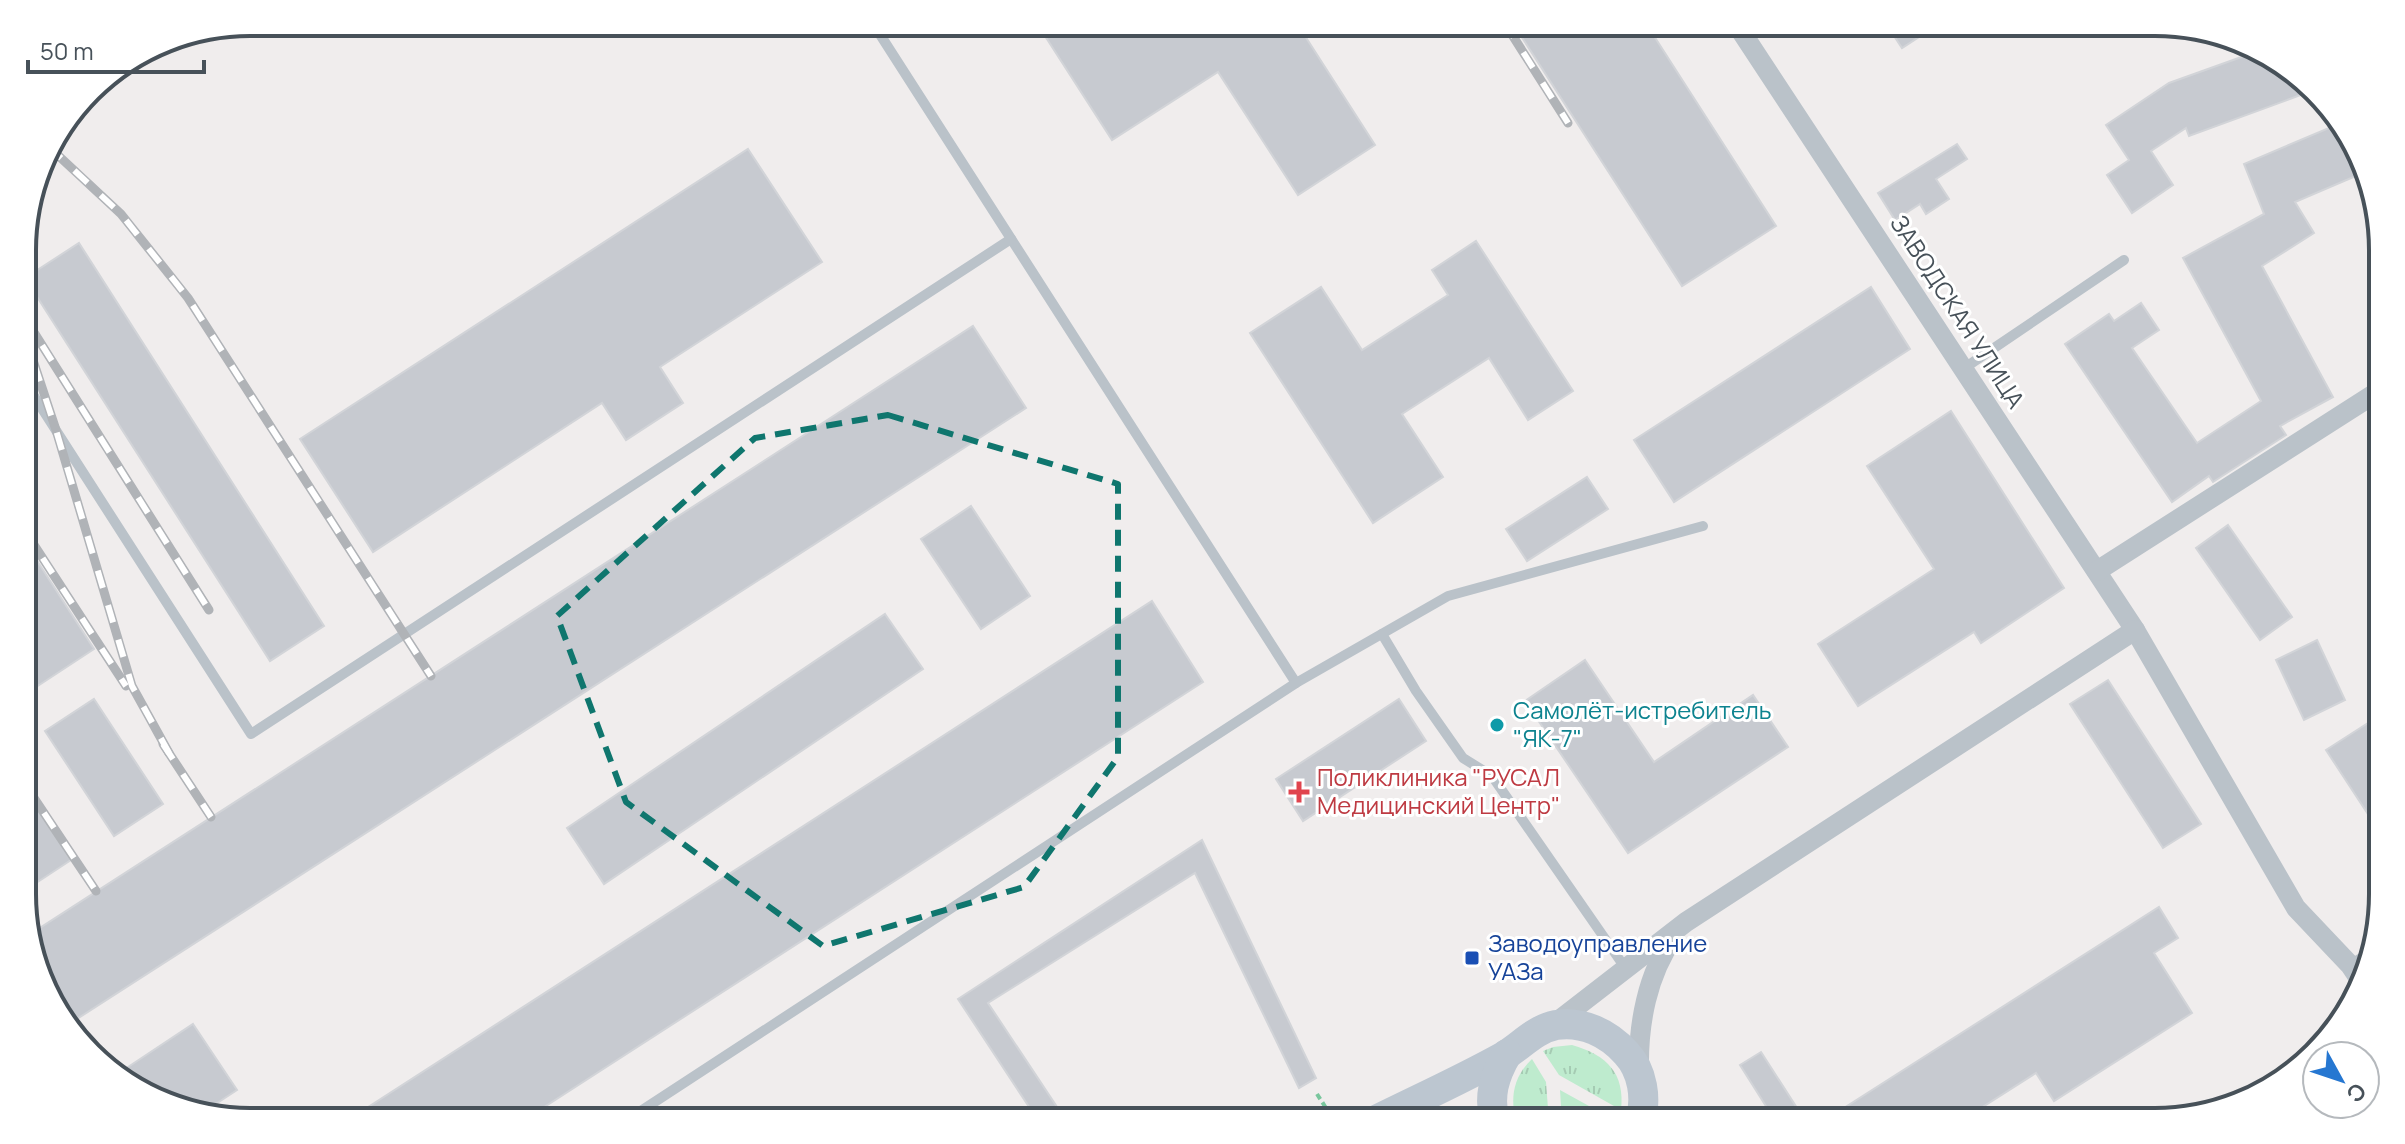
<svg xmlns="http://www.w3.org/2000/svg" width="2405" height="1144" viewBox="0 0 2405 1144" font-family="Manrope,sans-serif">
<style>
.grass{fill:url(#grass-tufts)}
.building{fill:#c7cad0;stroke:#d2d4d8;stroke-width:2}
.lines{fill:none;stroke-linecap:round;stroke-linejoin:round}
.path{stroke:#79c69d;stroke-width:4;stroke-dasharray:6 4;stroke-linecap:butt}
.lane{stroke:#bac2c9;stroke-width:10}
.street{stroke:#bac2c9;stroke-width:20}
.secondary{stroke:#bcc6d0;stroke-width:30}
.rail-casing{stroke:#b0b3b7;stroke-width:9}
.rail{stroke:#fff;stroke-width:6;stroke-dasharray:18;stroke-linecap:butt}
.marked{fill:none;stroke:#0f766e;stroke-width:6;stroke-dasharray:16 10;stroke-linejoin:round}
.culture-dot{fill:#0f9aa8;stroke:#fff;stroke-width:3}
.health-dot{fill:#e0444e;stroke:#fff;stroke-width:3}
.transit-dot{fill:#1a4fb4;stroke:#fff;stroke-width:3}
.labels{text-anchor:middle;stroke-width:6;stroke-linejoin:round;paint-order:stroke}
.street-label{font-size:24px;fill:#475159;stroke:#fff}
.culture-label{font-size:24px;fill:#0d838f;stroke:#fff;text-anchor:start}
.health-label{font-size:24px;fill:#be3a42;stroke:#fff;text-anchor:start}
.transit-label{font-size:24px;fill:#164399;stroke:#fff;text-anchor:start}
.rim{fill:none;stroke:#475159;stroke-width:4}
</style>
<defs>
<pattern id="grass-tufts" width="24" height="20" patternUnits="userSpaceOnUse" patternTransform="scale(2)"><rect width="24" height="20" fill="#beebce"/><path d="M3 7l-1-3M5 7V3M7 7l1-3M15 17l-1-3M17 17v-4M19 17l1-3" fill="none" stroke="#a5cbb3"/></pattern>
</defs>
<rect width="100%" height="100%" fill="#f0eded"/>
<!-- grass -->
<g class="grass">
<path d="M 1572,1045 C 1607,1055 1625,1073 1621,1110 L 1559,1075 L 1543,1051 L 1553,1047 Z"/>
<path d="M 1532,1059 L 1546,1082 L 1549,1122 L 1516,1122 C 1510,1097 1513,1077 1532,1059 Z"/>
<path d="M 1560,1090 L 1618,1122 L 1562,1122 Z"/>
</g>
<!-- building -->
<g class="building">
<path d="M 1036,22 L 1296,22 L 1375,145 L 1298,195 L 1218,72 L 1112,140 Z"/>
<path d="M 1512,22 L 1645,22 L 1776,226 L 1682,286 Z"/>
<path d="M 1885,22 L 1942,22 L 1902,48 Z"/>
<path d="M 2261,50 L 2309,92 L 2189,136 L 2186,128 L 2151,151 L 2173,185 L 2132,213 L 2107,175 L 2129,160 L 2106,125 L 2169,83 Z"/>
<path d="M 2343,122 L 2363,173 L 2295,202 L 2314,233 L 2262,266 L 2333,397 L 2280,426 L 2286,435 L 2213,482 L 2209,476 L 2172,502 L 2065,344 L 2109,314 L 2114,321 L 2141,303 L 2159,330 L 2132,348 L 2197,443 L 2261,401 L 2183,258 L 2264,214 L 2244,164 Z"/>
<path d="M 1957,144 L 1967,159 L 1936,179 L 1949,199 L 1926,214 L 1920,204 L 1895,220 L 1878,193 Z"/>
<path d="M 748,149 L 822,262 L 660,367 L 683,403 L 626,440 L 602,403 L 373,552 L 300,439 Z"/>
<path d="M 1476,241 L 1573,391 L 1528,420 L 1489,358 L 1402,414 L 1443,477 L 1373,523 L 1250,333 L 1321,287 L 1362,350 L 1448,295 L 1432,270 Z"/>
<path d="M 79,243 L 324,626 L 270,661 L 25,278 Z"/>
<path d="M 1871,287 L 1910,349 L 1674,502 L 1634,440 Z"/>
<path d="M 973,326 L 1026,408 L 66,1026 L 29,935 Z"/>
<path d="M 1951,411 L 2064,588 L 1981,643 L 1974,632 L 1858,706 L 1818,644 L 1934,569 L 1867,466 Z"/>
<path d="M 1587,477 L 1608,509 L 1527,561 L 1506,529 Z"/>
<path d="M 971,506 L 1030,596 L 981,629 L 921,539 Z"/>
<path d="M 2228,525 L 2292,617 L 2260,640 L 2196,548 Z"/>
<path d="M 23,539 L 94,649 L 24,695 Z"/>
<path d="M 1152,601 L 1203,682 L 521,1122 L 345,1122 Z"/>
<path d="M 885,614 L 923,669 L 604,884 L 567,828 Z"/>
<path d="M 2317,640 L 2345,700 L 2304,720 L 2276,660 Z"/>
<path d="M 1585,660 L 1654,762 L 1753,695 L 1788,747 L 1628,853 L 1525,701 Z"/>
<path d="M 2108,680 L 2201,824 L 2163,848 L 2070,704 Z"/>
<path d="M 94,699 L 163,804 L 114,836 L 45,731 Z"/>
<path d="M 1399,699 L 1426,741 L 1303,821 L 1276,779 Z"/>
<path d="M 2382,714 L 2383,837 L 2326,750 Z"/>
<path d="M 24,783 L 74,858 L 24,891 Z"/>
<path d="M 1202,840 L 1316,1078 L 1299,1088 L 1195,873 L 988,1003 L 1067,1122 L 1039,1122 L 958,999 Z"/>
<path d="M 2159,907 L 2178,938 L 2154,953 L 2192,1013 L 2054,1101 L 2036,1073 L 1959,1122 L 1822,1122 Z"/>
<path d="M 193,1024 L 237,1090 L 205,1111 L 150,1099 L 119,1073 Z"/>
<path d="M 1761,1052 L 1806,1122 L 1776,1122 L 1740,1065 Z"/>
</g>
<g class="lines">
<!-- path -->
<path class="path" d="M 1317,1094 L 1335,1122"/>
<!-- lane -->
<g class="lane">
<path d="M 872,22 L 1296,683 L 1448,596 L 1703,526"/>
<path d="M 1963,369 L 2124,260"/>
<path d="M 23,379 L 251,734 L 1011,239"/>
<path d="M 1382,634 L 1416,691 L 1463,758 L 1492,776 L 1626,969"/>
<path d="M 2350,965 L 2369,953"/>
<path d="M 624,1122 L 1296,683"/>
</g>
<!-- street -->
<g class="street">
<path d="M 1735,22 L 2135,630 L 2296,908 L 2350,965 L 2362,983"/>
<path d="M 2097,571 L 2382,389"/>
<path d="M 1553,1025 L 1686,922 L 2135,630"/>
<path d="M 1639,1070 C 1638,1025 1647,974 1674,937"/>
</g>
<!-- secondary -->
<g class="secondary">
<path d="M 1372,1122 C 1416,1100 1461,1080 1504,1056 C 1521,1046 1535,1029 1556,1025 C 1583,1021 1608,1033 1626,1053 C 1643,1071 1647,1099 1640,1122"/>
<path d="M 1495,1122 C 1488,1097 1494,1076 1507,1054"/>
</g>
<!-- rail casing -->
<g class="rail-casing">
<g id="rail">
<path d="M 1504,22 L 1568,123"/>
<path d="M 48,146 L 121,214 L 188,298 L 431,676"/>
<path d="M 23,315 L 209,610"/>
<path d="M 23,330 L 56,430 L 132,686 L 169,753"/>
<path d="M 23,528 L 126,686"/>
<path d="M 163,744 L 211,817"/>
<path d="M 24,783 L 96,891"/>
</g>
</g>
<!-- rail -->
<use href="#rail" class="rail"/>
</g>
<!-- marked area -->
<path class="marked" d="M 888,415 L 1118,484 L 1118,757 L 1024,887 L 823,946 L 626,802 L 557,616 L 755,438 Z"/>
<!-- markers -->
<circle class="culture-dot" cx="1497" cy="725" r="8"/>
<path class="health-dot" d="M1295 780h8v8h8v8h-8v8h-8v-8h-8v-8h8z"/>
<rect class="transit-dot" x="1464" y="950" width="16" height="16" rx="4"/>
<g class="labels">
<!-- street labels -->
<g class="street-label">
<text transform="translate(1957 312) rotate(57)" y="8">ЗАВОДСКАЯ УЛИЦА</text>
</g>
<!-- culture labels -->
<g class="culture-label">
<text x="1513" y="719">Самолёт-истребитель<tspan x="1513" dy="28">"ЯК-7"</tspan></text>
</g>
<!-- health labels -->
<g class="health-label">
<text x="1317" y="786">Поликлиника "РУСАЛ<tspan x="1317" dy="28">Медицинский Центр"</tspan></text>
</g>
<!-- transit labels -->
<g class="transit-label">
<text x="1488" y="952">Заводоуправление<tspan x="1488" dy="28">УАЗа</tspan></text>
</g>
</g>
<!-- crop -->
<path d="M0 0H2405V1144H0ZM250 36H2155A214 214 0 0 1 2369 250V894A214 214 0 0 1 2155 1108H250A214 214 0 0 1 36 894V250A214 214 0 0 1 250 36Z" fill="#fff" fill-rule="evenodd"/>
<path class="rim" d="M250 36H2155A214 214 0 0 1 2369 250V894A214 214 0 0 1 2155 1108H250A214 214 0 0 1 36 894V250A214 214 0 0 1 250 36Z"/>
<!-- north arrow -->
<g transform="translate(2341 1080) rotate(130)"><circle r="38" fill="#ffffff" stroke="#b5b9bd" stroke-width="2"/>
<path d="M0-6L14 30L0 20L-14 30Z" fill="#2677d1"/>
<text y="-12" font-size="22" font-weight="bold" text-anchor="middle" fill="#475159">С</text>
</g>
<!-- scale -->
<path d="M28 60v12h176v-12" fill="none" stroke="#475159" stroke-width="4"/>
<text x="40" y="60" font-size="24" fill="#475159" stroke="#ffffff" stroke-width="6" paint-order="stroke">50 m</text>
</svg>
